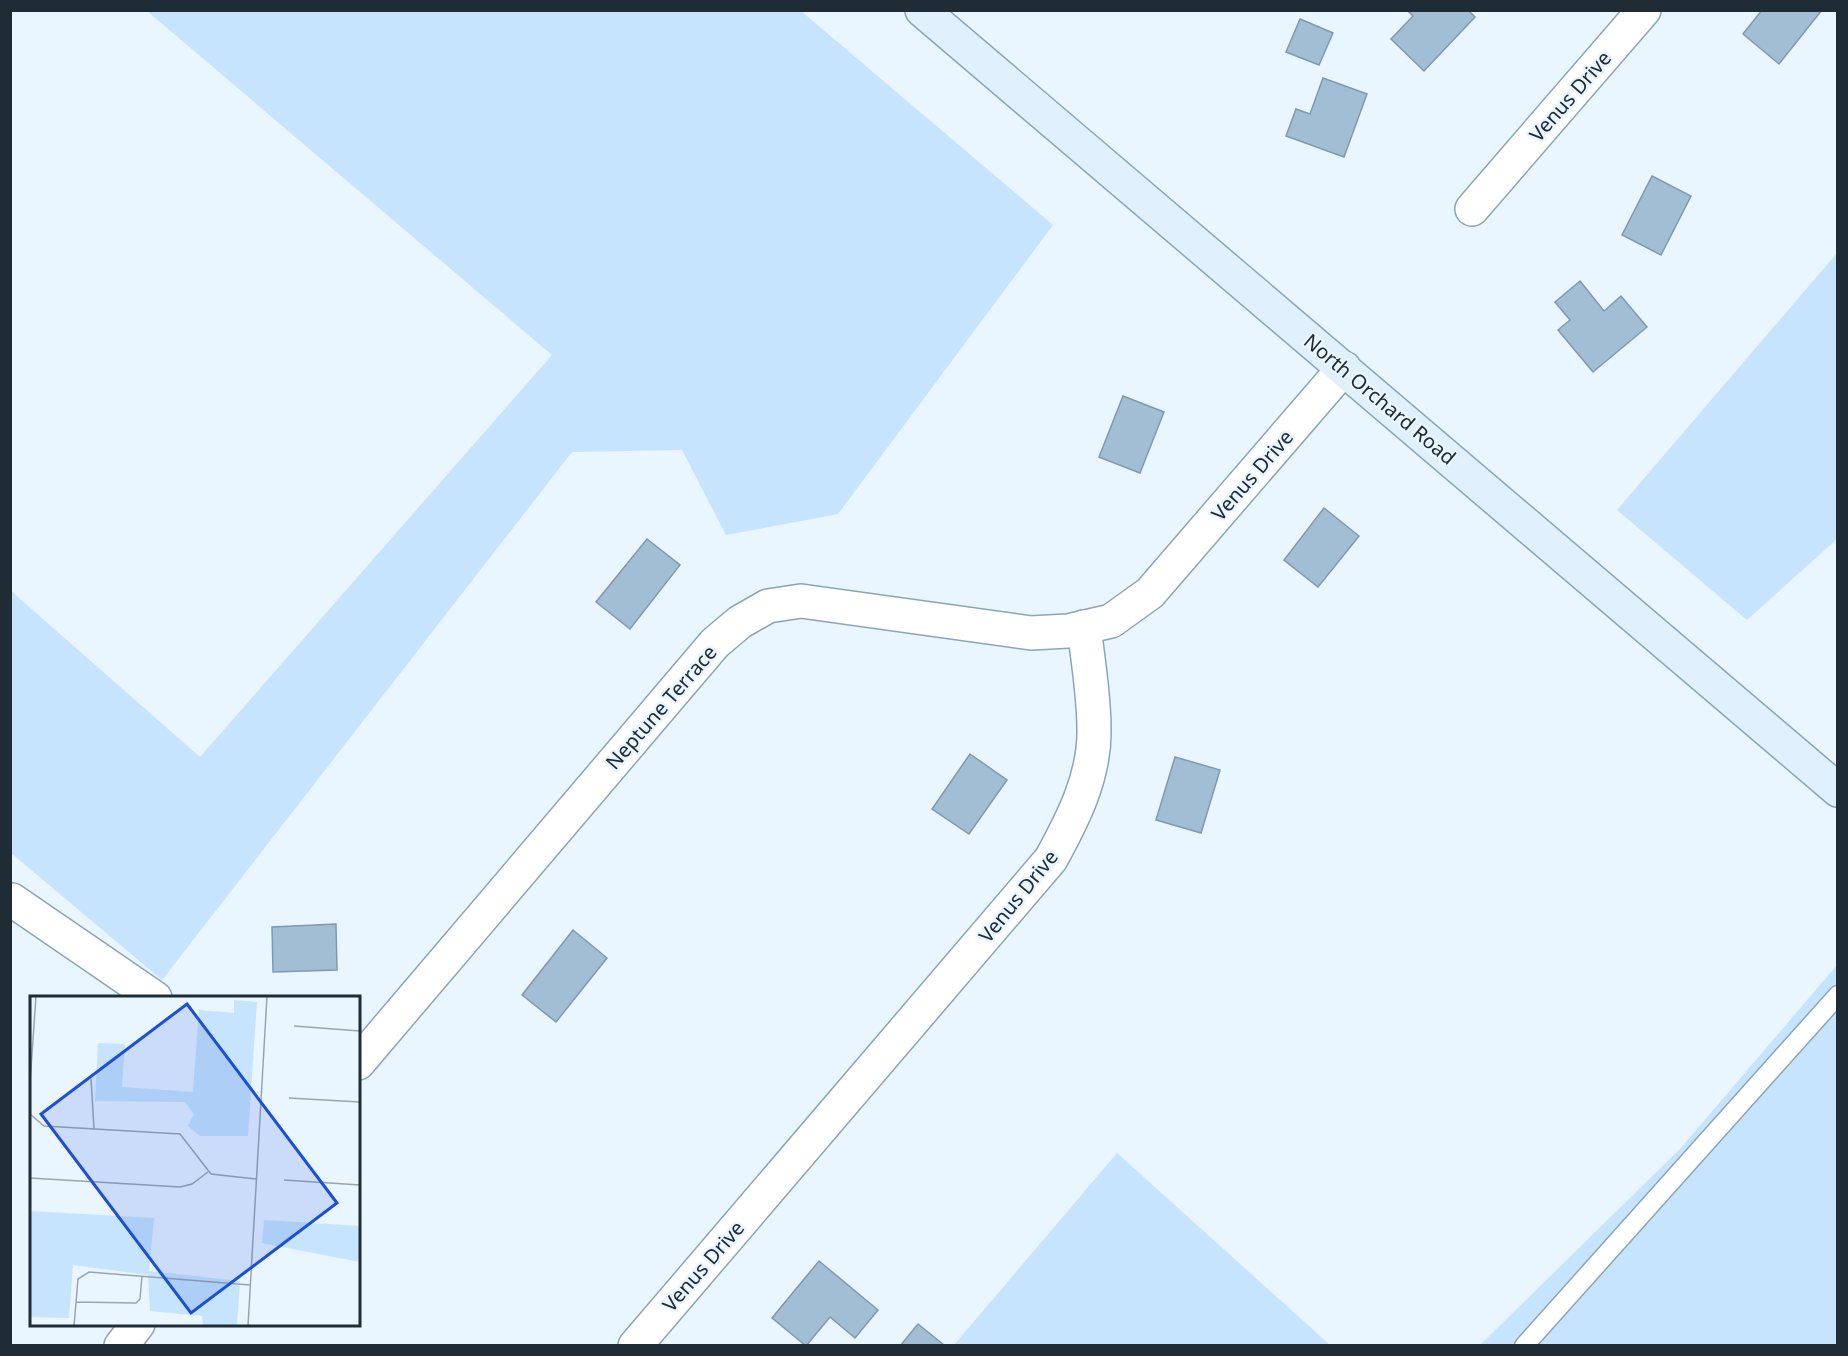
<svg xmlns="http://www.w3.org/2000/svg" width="1848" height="1356" font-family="'Noto Sans',sans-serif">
  <rect width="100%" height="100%" fill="#e9f5ff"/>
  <g fill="#c6e4fd">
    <polygon points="147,11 801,11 1053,225 838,514 726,535 682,450 572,452 162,980 11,853 11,591 200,757 552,355"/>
    <polygon points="1837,253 1837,539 1747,620 1617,510"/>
    <polygon points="1837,965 1837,1345 1479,1346 1680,1149"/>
    <polygon points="1117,1153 1330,1345 954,1345"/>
  </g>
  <g fill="#a1bed5" stroke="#7f9ab0" stroke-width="1.5">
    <polygon points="1407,10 1468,10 1475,17 1424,71 1391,39 1413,16"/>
    <polygon points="1762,10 1822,10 1779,64 1743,34"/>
    <polygon points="1300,19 1333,33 1319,65 1286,52"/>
    <polygon points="1323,78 1367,94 1344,157 1286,136 1296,109 1310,114"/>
    <polygon points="1652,176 1691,196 1661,255 1622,235"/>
    <polygon points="1580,281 1604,311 1621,296 1647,327 1593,372 1558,330 1570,320 1555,302"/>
    <polygon points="1123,396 1164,412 1140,473 1099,457"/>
    <polygon points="1324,508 1359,536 1318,587 1284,560"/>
    <polygon points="647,539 680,565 630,629 596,602"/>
    <polygon points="970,754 1007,780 969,834 932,809"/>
    <polygon points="1175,757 1220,770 1201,833 1156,820"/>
    <polygon points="336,924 337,970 273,972 272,927"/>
    <polygon points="573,930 607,958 556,1022 522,995"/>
    <polygon points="819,1261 878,1310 855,1338 830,1317 806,1346 772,1318"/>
    <polygon points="918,1324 944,1345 944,1346 900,1346"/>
  </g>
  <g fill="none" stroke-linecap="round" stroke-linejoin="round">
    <defs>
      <polyline id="lane" points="1524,1346 1838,995"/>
      <g id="street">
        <polyline points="1472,209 1644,10"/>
        <polyline points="12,900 155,998"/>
        <polyline points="358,1063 715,643 740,622 768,606 801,601 1031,633 1068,631 1111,621 1150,593 1344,368"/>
        <polyline points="121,1346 138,1324"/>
        <path d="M635 1346 1051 859C1073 819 1095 776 1094 729 1094 695 1088 661 1084 627"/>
      </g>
      <polyline id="secondary" points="922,10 1838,790"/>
    </defs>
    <use href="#lane" stroke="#89a5bb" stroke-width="21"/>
    <use href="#street" stroke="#89a5bb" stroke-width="36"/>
    <use href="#secondary" stroke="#89a5bb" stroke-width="36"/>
    <use href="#lane" stroke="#fff" stroke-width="18"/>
    <use href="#street" stroke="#fff" stroke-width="33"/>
    <use href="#secondary" stroke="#e0f0fc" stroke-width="33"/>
  </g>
  <g text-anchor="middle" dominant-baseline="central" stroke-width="5" stroke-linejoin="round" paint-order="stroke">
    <g font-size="20" fill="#202c35" stroke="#e9f5ff">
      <text transform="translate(1570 96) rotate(-49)">Venus Drive</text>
      <text transform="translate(1380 399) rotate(40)">North Orchard Road</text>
      <text transform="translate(1252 475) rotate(-49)">Venus Drive</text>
      <text transform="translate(661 707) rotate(-49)">Neptune Terrace</text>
      <text transform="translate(1018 896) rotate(-51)">Venus Drive</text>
      <text transform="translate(703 1266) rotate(-49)">Venus Drive</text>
    </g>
  </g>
  <g transform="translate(30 996)">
    <rect width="330" height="330" fill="#e9f5ff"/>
    <path d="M204 4 227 6 218 140H170L158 130 164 118 155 106 65 105 68 47 95 48 92 91 163 96 169 14 204 17ZM0 215 124 222 119 275 210 285 207 330H173L172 320 120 315 118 279 43 269 39 322 0 321ZM234 224 330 230V266L232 247Z" fill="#c6e4fd"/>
    <path fill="none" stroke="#99a5ae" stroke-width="1.5" d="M264 30 330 35M61 83 64 133M0 87 6 0M259 102 330 106M0 118 14 130 150 138 181 178 227 183M0 182 150 191 162 188 178 176M254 184 330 189M46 306 106 307 110 303 112 280M44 330 48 283 59 276 220 289M218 330 237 0M259 330H296"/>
    <path fill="#1d4ed8" fill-opacity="0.15" stroke="#1d4ed8" stroke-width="3" d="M157 8 307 207 161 317 11 118Z"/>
    <rect width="330" height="330" fill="none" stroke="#202c35" stroke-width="3"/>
  </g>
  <rect width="1848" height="1356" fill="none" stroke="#202c35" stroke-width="24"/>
</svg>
